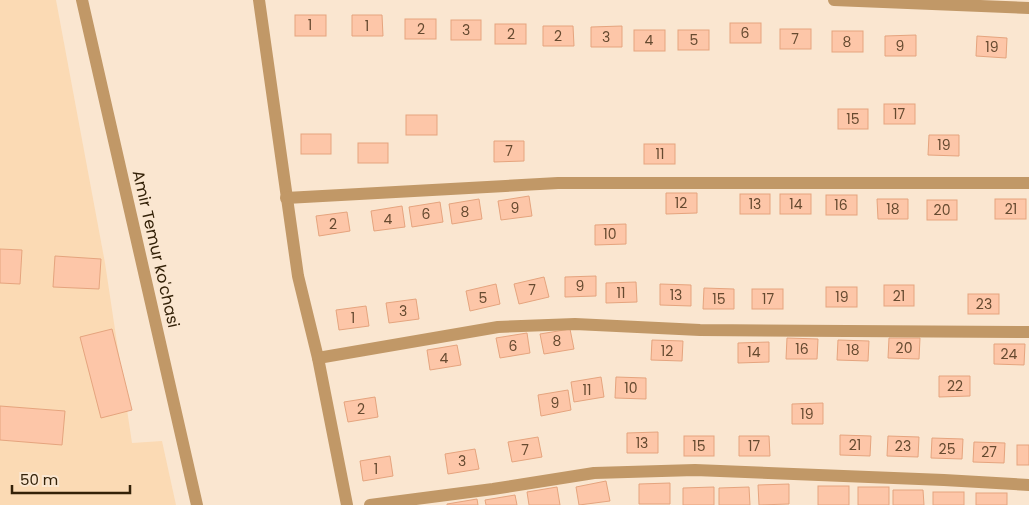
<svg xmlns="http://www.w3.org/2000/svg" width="1029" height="505" font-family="Poppins,sans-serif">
  <rect width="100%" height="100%" fill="#fae6d0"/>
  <polygon fill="#fbdab4" points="0,0 56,0 105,263 132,443 162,441 176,505 0,505"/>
  <g fill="#fdc6a8" stroke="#e5a47e">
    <rect x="295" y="15" width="31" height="21"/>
    <polygon points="352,15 382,15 383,36 352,36"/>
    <rect x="405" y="19" width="31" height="20"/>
    <rect x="451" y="20" width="30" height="20"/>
    <rect x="730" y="23" width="31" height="20"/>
    <rect x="495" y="24" width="31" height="20"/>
    <polygon points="543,26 573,26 574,46 543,46"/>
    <polygon points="622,26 622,47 591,47 591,27"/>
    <rect x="780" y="29" width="31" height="20"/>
    <rect x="634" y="30" width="31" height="21"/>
    <rect x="678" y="30" width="31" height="20"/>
    <rect x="832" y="31" width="31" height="21"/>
    <polygon points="916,35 916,56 885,56 885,36"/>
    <polygon points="977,36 1007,38 1006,58 976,56"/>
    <rect x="884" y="104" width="31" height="20"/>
    <rect x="838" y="109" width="30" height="20"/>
    <rect x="406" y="115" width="31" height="20"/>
    <rect x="301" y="134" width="30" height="20"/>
    <polygon points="929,135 959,135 959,156 928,155"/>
    <polygon points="494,141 524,141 524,161 494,162"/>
    <rect x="358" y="143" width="30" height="20"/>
    <rect x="644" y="144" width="31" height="20"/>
    <polygon points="666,193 697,193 697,213 666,214"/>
    <rect x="740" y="194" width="30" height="20"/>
    <rect x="780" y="194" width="31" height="20"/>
    <rect x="826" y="195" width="31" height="20"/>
    <polygon points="529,196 532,216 501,220 498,201"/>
    <polygon points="479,199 482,219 452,224 449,204"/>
    <polygon points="877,199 908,199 908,219 878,219"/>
    <rect x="995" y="199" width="31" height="20"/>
    <rect x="927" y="200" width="30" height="20"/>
    <polygon points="440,202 443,222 412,227 409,207"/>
    <polygon points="402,206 405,227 374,231 371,211"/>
    <polygon points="347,212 350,231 319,236 316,216"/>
    <polygon points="626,224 626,244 595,245 595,225"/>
    <polygon points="0,249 22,250 20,284 0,283"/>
    <polygon points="55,256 101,259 99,289 53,287"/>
    <polygon points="596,276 596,296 565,297 565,277"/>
    <polygon points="544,277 549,297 519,304 514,284"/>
    <polygon points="636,282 637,302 606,303 606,283"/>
    <polygon points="496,284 500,304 470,311 466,291"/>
    <polygon points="660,284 691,285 691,306 660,305"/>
    <rect x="884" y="285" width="30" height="21"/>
    <rect x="826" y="287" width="31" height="20"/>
    <polygon points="704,288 734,289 734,309 703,309"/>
    <rect x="752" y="289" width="31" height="20"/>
    <rect x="968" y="294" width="31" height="20"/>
    <polygon points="416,299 419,319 389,323 386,303"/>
    <polygon points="366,306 369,326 339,330 336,310"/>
    <polygon points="112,329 132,410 101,418 80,337"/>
    <polygon points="570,329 574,349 544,354 540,334"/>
    <polygon points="527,333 530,353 500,358 496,338"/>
    <polygon points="787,338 818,339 817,359 786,359"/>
    <polygon points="889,338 920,338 919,359 888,358"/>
    <polygon points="652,340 683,341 682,361 651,360"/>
    <polygon points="838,340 869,341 868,361 837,360"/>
    <polygon points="769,342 769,362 738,363 738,343"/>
    <polygon points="994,344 1025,344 1024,365 994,364"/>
    <polygon points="457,345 461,365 430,370 427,350"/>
    <polygon points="939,376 970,376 970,396 939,397"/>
    <polygon points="601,377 604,397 574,402 571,382"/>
    <polygon points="616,377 646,378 646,399 615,398"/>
    <polygon points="568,390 571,410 541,416 538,395"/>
    <polygon points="375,397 378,417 348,422 344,402"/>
    <polygon points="823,403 823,424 792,424 792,404"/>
    <polygon points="0,406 65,411 62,445 0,440"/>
    <polygon points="658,432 658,453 627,453 627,433"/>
    <polygon points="840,435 871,436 870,456 840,455"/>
    <rect x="684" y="436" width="30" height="20"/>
    <polygon points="739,436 769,436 770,456 739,456"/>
    <polygon points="888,436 919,437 918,457 887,456"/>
    <polygon points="538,437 542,457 512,462 508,442"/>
    <polygon points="932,438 963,439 962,459 931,458"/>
    <polygon points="974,442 1005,443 1004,463 973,462"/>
    <rect x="1017" y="445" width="12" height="20"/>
    <polygon points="475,449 479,469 448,474 445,454"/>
    <polygon points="390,456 393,476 363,481 360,461"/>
    <polygon points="606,481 610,501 579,505 576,487"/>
    <polygon points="670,483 670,504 639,504 639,484"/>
    <polygon points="789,484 789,504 759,505 758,485"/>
    <rect x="818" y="486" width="31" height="19"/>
    <polygon points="557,487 560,505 529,505 527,492"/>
    <polygon points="714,487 714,505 683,505 683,488"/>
    <polygon points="749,487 750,505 719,505 719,488"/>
    <rect x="858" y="487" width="31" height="18"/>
    <polygon points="893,490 923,490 924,505 893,505"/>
    <rect x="933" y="492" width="31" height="13"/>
    <rect x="976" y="493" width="31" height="12"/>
    <polygon points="515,495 517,505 486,505 485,500"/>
    <polygon points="477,499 478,505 447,505 447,504"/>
  </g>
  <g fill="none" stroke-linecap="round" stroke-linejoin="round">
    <g stroke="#c19867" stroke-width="12">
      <polyline points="82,0 197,505"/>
      <polyline points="259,0 298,276 318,358 347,505"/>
      <polyline points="834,0 1029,8"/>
      <polyline points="286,198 558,183 1029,183"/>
      <polyline points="318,358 498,327 575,324 700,330 1029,332"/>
      <polyline points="370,505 493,489 594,473 695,470 944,480 1029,485"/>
    </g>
  </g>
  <g text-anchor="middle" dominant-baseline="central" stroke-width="4" stroke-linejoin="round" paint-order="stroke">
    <g font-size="14" fill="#664a30">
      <text x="310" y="25">1</text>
      <text x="367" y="26">1</text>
      <text x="421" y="29">2</text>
      <text x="466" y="30">3</text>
      <text x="745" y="33">6</text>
      <text x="511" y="34">2</text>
      <text x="558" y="36">2</text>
      <text x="606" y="37">3</text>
      <text x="795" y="39">7</text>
      <text x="649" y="40">4</text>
      <text x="694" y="40">5</text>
      <text x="847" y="42">8</text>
      <text x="900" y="46">9</text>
      <text x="992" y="47">19</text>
      <text x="899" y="114">17</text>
      <text x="853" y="119">15</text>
      <text x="944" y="145">19</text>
      <text x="509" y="151">7</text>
      <text x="660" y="154">11</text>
      <text x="681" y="203">12</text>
      <text x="755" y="204">13</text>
      <text x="796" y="204">14</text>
      <text x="841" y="205">16</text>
      <text x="515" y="208">9</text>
      <text x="893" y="209">18</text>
      <text x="1011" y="209">21</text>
      <text x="942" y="210">20</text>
      <text x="465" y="212">8</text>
      <text x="426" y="214">6</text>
      <text x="388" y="219">4</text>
      <text x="333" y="224">2</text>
      <text x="610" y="234">10</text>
      <text x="580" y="286">9</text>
      <text x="532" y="290">7</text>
      <text x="621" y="293">11</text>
      <text x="676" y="295">13</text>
      <text x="899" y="296">21</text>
      <text x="842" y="297">19</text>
      <text x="483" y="298">5</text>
      <text x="719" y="299">15</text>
      <text x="768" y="299">17</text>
      <text x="984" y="304">23</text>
      <text x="403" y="311">3</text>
      <text x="353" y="318">1</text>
      <text x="557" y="341">8</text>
      <text x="513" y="346">6</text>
      <text x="904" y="348">20</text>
      <text x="802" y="349">16</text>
      <text x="853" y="350">18</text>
      <text x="667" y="351">12</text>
      <text x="754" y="352">14</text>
      <text x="1009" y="354">24</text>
      <text x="444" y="358">4</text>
      <text x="955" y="386">22</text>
      <text x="631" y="388">10</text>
      <text x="587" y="390">11</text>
      <text x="555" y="403">9</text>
      <text x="361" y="409">2</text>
      <text x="807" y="414">19</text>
      <text x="642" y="443">13</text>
      <text x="855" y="445">21</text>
      <text x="699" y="446">15</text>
      <text x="754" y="446">17</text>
      <text x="903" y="446">23</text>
      <text x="947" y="449">25</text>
      <text x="525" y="450">7</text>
      <text x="989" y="452">27</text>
      <text x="462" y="461">3</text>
      <text x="376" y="469">1</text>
    </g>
    <g font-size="16" fill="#332108" stroke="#fae6d0">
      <text transform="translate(156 249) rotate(77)">Amir Temur ko'chasi</text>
    </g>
  </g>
  <path d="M12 485v8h118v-8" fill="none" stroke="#332108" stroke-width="2.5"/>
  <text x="20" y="485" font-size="15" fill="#332108" stroke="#fae6d0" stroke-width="4" paint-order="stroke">50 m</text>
</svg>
